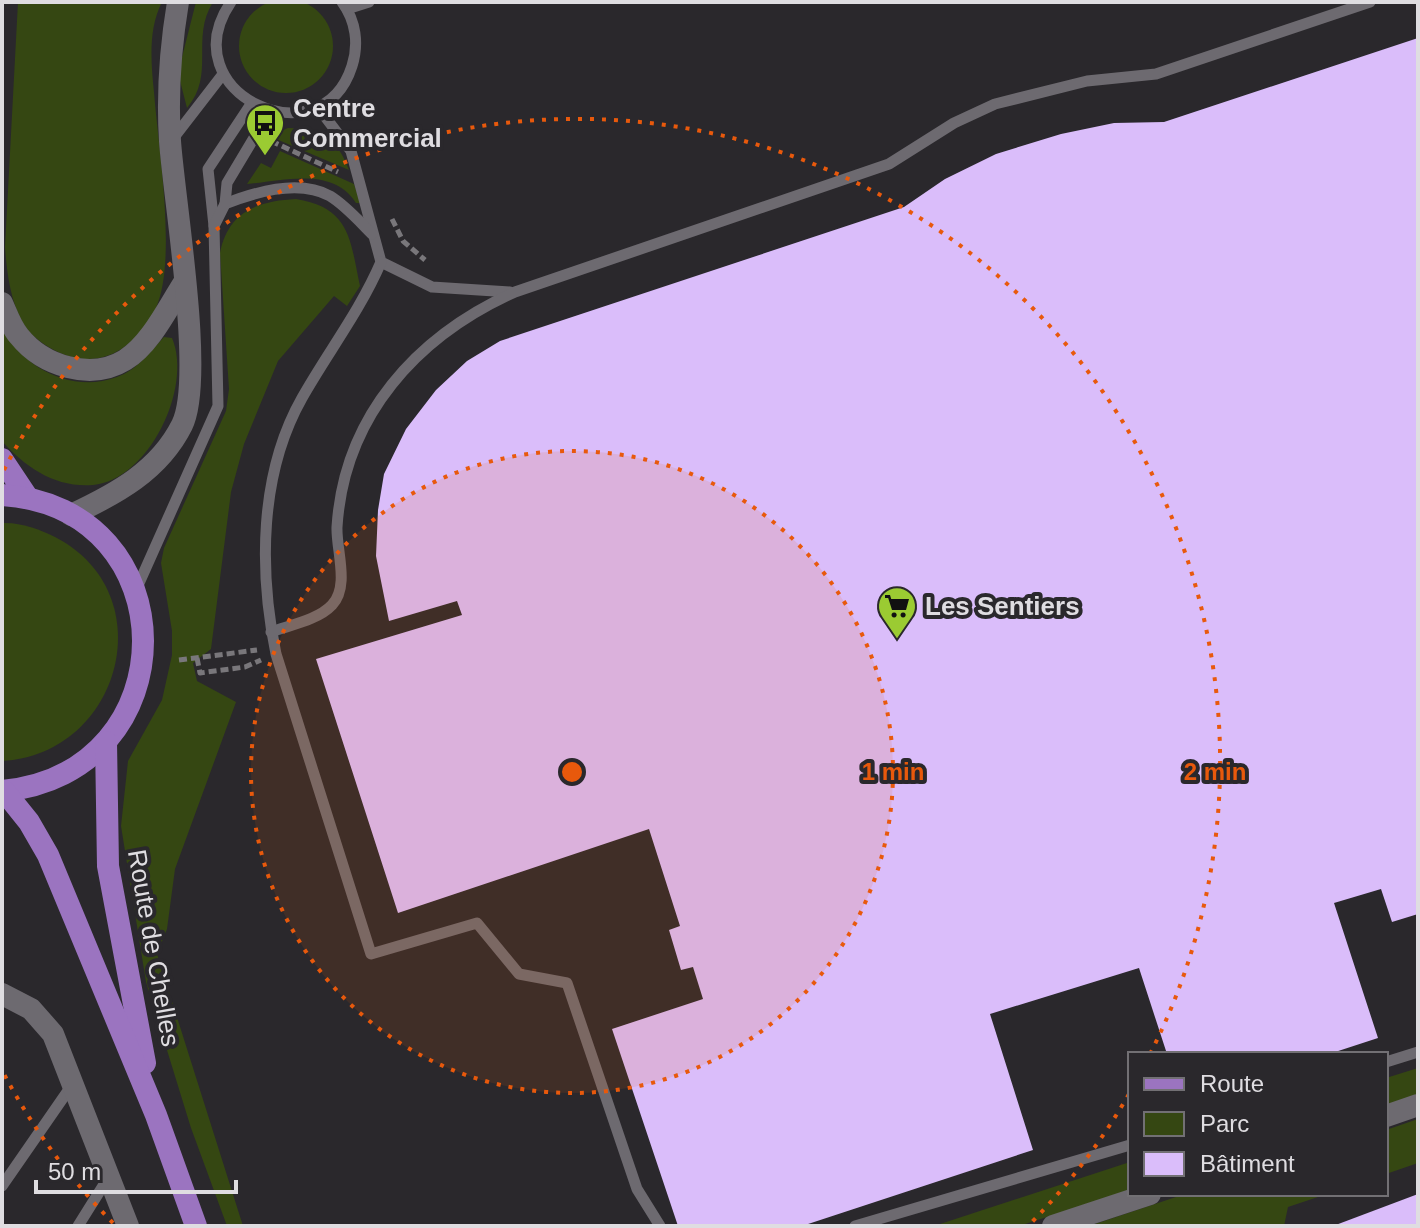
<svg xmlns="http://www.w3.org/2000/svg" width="1420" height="1228" font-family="Helvetica,sans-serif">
  <rect width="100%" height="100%" fill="#2a282c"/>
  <g fill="#354712">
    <circle cx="286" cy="46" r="47"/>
    <path d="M18 2H162C148 29 151 63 154 92 158 146 178 263 155 310 134 350 98 372 56 351 46 346 34 338 27 329 11 306 7 275 5 247Z"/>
    <path d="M196 2H213C190 39 216 74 187 108L178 73Z"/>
    <path d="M288 128C322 128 337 139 349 170L269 136Z"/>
    <path d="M280 151 354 184 360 203H356C333 166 283 181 247 184L261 163 271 168Z"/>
    <path d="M296 199C351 208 350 240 360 286L347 306 334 296 278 361 244 444 231 492 211 649 193 663 197 681 236 702 175 869 167 929 157 954 243 1226H227L191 1128 146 982 121 826 128 761 162 700 172 655V631L161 563 164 548 226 411 229 389 220 253C228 212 257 201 296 199Z"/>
    <path d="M2 329C24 368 72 394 117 377 137 370 150 352 164 337L172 338C193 387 149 480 93 485 56 488 26 468 2 441Z"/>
    <path d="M2 523C20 522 39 529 55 537 164 593 122 754 2 761Z"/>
    <polygon points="1418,1068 1418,1096 1386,1107 1386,1078"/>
    <polygon points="1418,1119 1418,1163 1386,1174 1386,1130"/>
    <polygon points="1130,1162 1130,1190 1019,1226 934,1226"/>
    <polygon points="1185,1194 1327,1194 1288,1207 1284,1226 1089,1226"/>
  </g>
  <g fill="#dabdfa">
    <polygon points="1418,38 1418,914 1392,922 1381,889 1334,903 1378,1038 1329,1054 1167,1054 1139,968 990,1014 1033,1150 802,1226 678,1226 612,1029 703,999 693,967 681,970 669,930 680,926 649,829 398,913 316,659 462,615 457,601 389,621 376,556 378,510 384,474 406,429 436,390 467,361 500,341 904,207 945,179 996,154 1061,134 1114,123 1164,122"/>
    <polygon points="1418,1194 1418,1226 1333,1226"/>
  </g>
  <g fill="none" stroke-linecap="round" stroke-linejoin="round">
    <g stroke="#79777b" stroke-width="5" stroke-dasharray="8 4" stroke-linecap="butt">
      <polyline points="271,141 338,172"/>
      <polyline points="392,219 403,241 425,260"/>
      <polyline points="197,658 200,673 245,667 261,660"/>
      <polyline points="179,660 257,650"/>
    </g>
    <g stroke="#6d6a70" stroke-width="11">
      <path d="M231 2C169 93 321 163 352 66 359 44 356 21 342 2"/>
      <polyline points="347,9 369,2"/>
      <polyline points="317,106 351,151 381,262 432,287 510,292"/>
      <polyline points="172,140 223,74"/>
      <path d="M225 204C255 192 299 179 330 196 345 205 359 221 372 234"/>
      <polyline points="214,226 208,169 251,104"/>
      <path d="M381 262C360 311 328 352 302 398 259 474 259 571 276 654L371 954 477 923 519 974 567 983 637 1189 660 1226"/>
      <polyline points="136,590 218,406 214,226 225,204 227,183 270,111"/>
      <path d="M271 632C290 625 318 620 332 605 350 586 336 550 337 527 344 416 417 336 515 292L889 164 954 123 995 104 1087 81 1156 74 1370 2"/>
      <polyline points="1386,1062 1418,1052"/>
      <polyline points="2,1186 72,1085"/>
      <polyline points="78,1226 108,1178"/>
      <polyline points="855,1226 1130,1145"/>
    </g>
    <g stroke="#6d6a70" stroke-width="22">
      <path d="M2 303C7 314 11 327 19 336 43 366 91 381 125 360 151 344 168 307 185 281"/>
      <path d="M71 515C116 494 159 471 182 425 205 379 174 200 170 141 167 93 170 50 178 2"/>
      <polyline points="2,994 31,1009 53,1034 128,1226"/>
      <polyline points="1386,1116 1418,1105"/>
      <polyline points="1053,1226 1150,1194"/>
    </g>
    <g stroke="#9b74c0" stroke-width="22">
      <polyline points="2,459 28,498"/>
      <path d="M2 495C189 507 191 773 2 791"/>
      <polyline points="106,742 108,866 145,1063"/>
      <polyline points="4,791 29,822 48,855 156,1115 196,1226"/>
    </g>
  </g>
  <circle cx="572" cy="772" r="321" fill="#e8590c" fill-opacity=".12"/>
  <g fill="none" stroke="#e8590c" stroke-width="4" stroke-dasharray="4 8">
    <circle cx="572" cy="772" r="321"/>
    <path d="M1129 1094A643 643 0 0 1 1031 1223M113 1223A643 643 0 0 1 4 1074M4 470A643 643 0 0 1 1150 1054"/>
  </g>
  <defs>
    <symbol id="bus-pin" viewBox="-11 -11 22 30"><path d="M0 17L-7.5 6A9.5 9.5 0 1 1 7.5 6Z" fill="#9bcb32" stroke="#2a282c"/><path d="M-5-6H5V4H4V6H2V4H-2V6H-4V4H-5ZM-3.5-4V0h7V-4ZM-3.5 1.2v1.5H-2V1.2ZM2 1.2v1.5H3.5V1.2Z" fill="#111"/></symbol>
    <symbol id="supermarket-pin" viewBox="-11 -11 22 30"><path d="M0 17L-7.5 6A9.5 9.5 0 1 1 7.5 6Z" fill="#9bcb32" stroke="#2a282c"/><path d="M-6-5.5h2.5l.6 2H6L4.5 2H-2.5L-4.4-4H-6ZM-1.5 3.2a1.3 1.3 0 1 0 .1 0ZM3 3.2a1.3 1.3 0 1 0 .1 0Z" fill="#111"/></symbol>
  </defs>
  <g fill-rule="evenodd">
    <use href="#bus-pin" x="243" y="101" width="44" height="60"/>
    <use href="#supermarket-pin" x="875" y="584" width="44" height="60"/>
  </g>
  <g text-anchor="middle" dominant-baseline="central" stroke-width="8" stroke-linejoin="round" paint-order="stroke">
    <g font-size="26" font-weight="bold" fill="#dfdde1" stroke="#2a282c" text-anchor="start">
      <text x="293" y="108">Centre<tspan x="293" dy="30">Commercial</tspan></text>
      <text x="925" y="606">Les Sentiers</text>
    </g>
    <g font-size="26" fill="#dfdde1" stroke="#2a282c">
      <text transform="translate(154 948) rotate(80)">Route de Chelles</text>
    </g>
  </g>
  <circle cx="572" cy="772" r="12" fill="#e8590c" stroke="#2a282c" stroke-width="4"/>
  <g font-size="24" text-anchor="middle" font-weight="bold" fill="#e8590c" stroke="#2a282c" stroke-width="8" stroke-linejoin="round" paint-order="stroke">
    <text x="893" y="780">1 min</text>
    <text x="1215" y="780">2 min</text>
  </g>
  <rect width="1420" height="1228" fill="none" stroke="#dfdde1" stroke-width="8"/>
  <rect x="1128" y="1052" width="260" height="144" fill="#2a282c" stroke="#727074" stroke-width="2"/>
  <rect x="1144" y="1078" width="40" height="12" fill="#9b74c0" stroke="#727074" stroke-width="2"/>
  <text x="1200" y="1092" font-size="24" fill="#dfdde1">Route</text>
  <rect x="1144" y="1112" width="40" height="24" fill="#354712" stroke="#727074" stroke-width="2"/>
  <text x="1200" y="1132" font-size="24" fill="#dfdde1">Parc</text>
  <rect x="1144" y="1152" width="40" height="24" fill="#dabdfa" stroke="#727074" stroke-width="2"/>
  <text x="1200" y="1172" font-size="24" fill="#dfdde1">Bâtiment</text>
  <path d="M36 1180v12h200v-12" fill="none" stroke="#dfdde1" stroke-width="4"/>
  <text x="48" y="1180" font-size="24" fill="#dfdde1" stroke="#2a282c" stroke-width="6" paint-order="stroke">50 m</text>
</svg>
